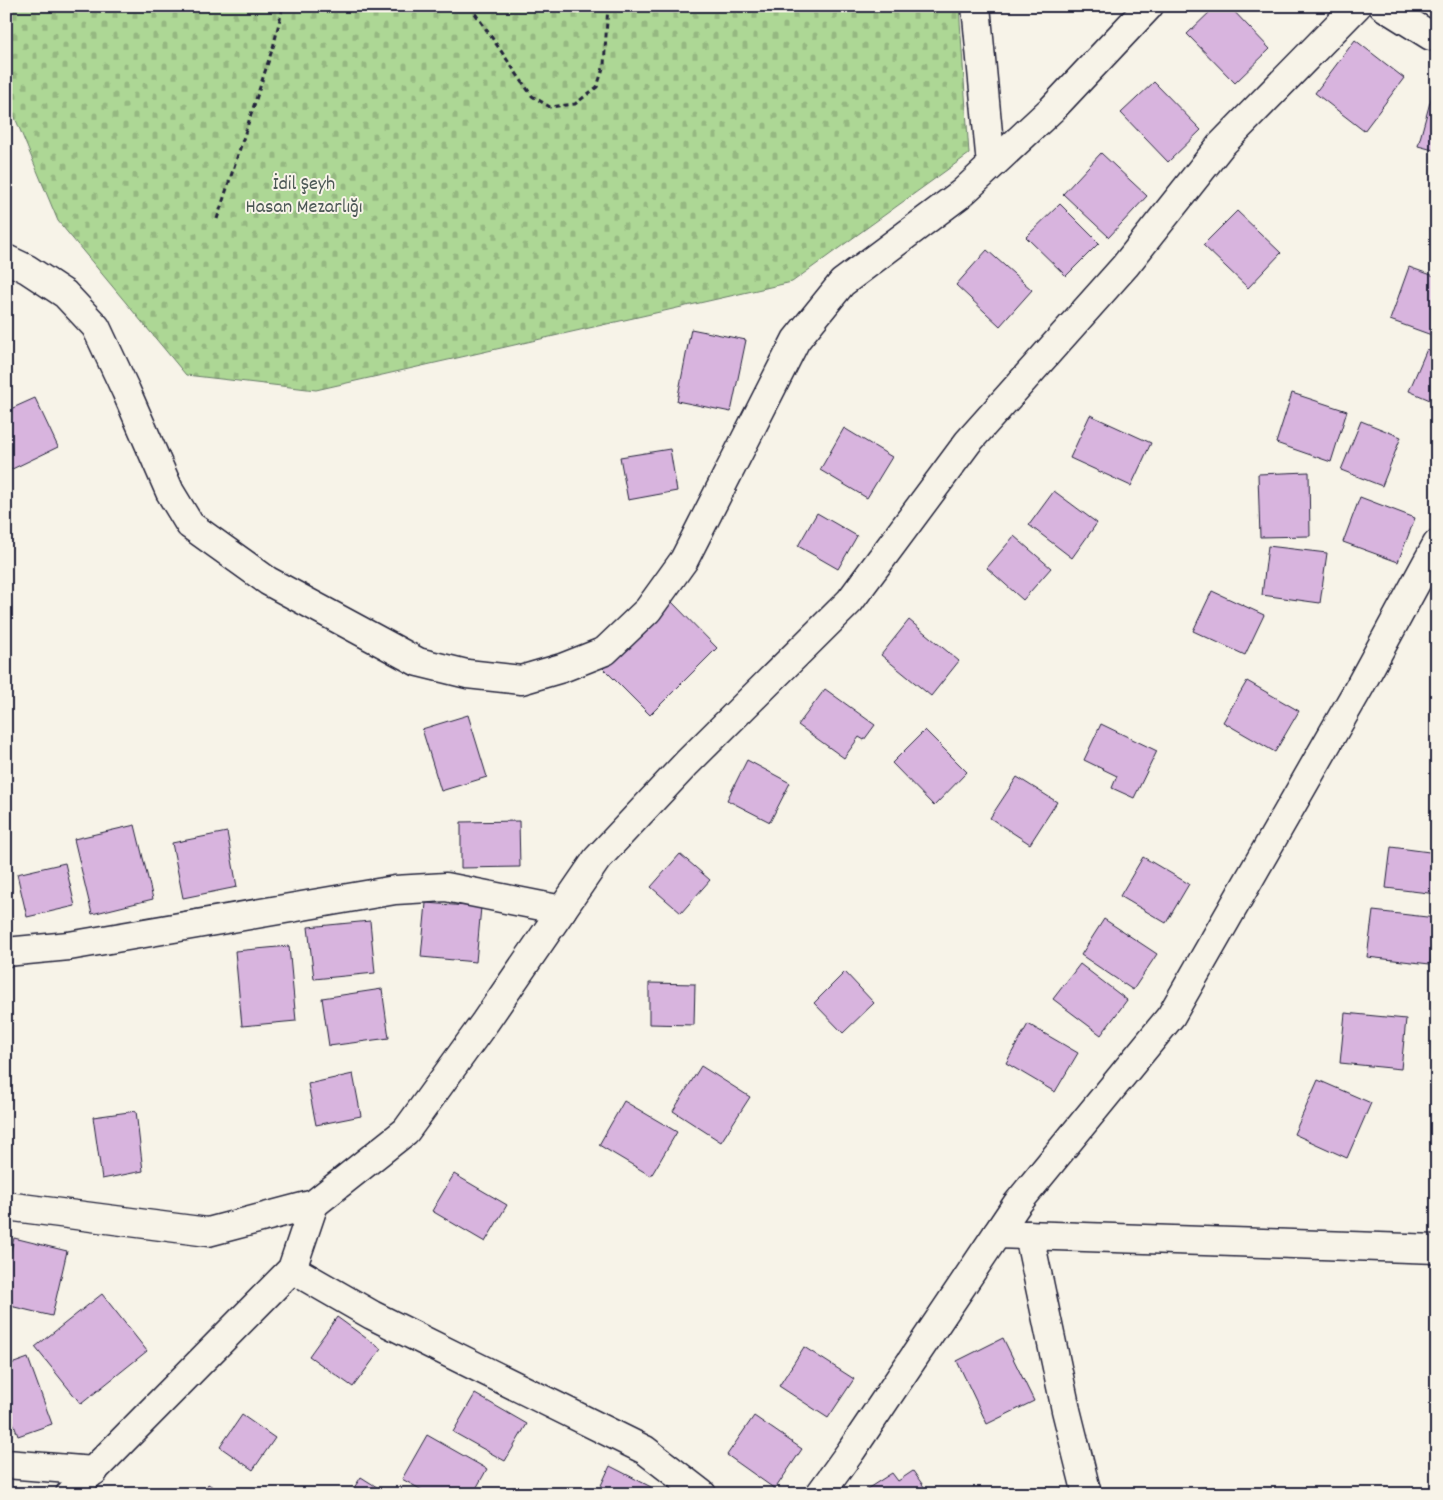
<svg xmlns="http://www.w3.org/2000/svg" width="1443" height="1500" font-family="Dekko,sans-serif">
  <defs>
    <pattern id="cemetery-stones" width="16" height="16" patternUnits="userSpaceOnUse" patternTransform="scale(1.25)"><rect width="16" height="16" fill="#add795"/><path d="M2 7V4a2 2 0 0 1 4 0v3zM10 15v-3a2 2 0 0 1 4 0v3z" fill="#95b881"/></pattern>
  </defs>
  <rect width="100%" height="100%" fill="#f7f3e8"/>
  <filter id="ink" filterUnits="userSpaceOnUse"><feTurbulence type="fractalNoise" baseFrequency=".02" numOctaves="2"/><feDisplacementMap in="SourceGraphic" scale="10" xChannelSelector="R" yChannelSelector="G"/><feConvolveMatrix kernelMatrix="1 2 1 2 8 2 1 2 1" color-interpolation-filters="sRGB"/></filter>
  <g filter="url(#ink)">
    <polygon fill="url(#cemetery-stones)" stroke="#687c68" points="6,6 959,6 969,154 792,282 316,390 186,375 58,221 6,96"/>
    <g fill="#d8b4de" stroke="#22223b">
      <polygon points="1216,6 1229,6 1270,49 1235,83 1187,34"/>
      <polygon points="1355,40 1404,78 1364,131 1315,93"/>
      <polygon points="1154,82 1201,130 1168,162 1121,113"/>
      <polygon points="1432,95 1437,97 1437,151 1418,146"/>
      <polygon points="1101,153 1147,196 1109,237 1063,194"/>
      <polygon points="1060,204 1099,243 1066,276 1026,237"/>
      <polygon points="1237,211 1281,253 1248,288 1203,245"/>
      <polygon points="987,250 1032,290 1000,326 956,285"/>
      <polygon points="1409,267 1437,277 1437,337 1390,320"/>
      <polygon points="691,329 746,340 731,412 677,401"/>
      <polygon points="1427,349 1437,353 1437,403 1409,391"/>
      <polygon points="1292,393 1347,411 1331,462 1276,443"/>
      <polygon points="35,398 58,447 6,472 6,411"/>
      <polygon points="1090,415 1151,443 1131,486 1070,458"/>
      <polygon points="1361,421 1401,437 1382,486 1341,470"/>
      <polygon points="844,428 892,457 867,498 820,470"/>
      <polygon points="670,449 677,491 628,500 620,457"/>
      <polygon points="1309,472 1310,536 1260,537 1258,474"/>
      <polygon points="1054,491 1097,523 1072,558 1029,525"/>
      <polygon points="1360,497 1415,518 1398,562 1343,542"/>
      <polygon points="817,513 857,536 838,569 798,546"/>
      <polygon points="1014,536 1051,568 1023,600 987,568"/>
      <polygon points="1268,546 1327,553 1320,603 1262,595"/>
      <polygon points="1212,591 1264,615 1245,655 1193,631"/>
      <polygon points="671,601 717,648 650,715 603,668"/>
      <polygon points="909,620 959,661 931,696 881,655"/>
      <polygon points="1247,681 1299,711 1275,752 1223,722"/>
      <polygon points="825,689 875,725 864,740 859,737 844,758 798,725"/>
      <polygon points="468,715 487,777 441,791 422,729"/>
      <polygon points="1101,724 1157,751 1134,798 1112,788 1117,776 1084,760"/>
      <polygon points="925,730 967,772 934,806 892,763"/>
      <polygon points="747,760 790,783 770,822 727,800"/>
      <polygon points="1017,777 1057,802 1030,844 990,818"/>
      <polygon points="519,821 520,867 461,868 461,822"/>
      <polygon points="135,825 153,899 92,914 74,839"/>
      <polygon points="227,832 237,887 183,898 172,843"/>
      <polygon points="1391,847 1437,853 1437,894 1386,888"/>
      <polygon points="680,854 710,880 681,913 651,887"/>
      <polygon points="1143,857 1189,884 1166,923 1120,896"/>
      <polygon points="65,863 75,906 27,917 17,874"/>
      <polygon points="426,903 481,907 476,962 421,957"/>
      <polygon points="1373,911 1436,918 1430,964 1367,957"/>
      <polygon points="1104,919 1157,954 1133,990 1081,955"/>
      <polygon points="370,921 375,973 314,979 308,927"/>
      <polygon points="289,946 296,1021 242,1026 235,951"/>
      <polygon points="1080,964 1127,1000 1101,1035 1053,999"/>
      <polygon points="845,972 874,1003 843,1033 814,1003"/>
      <polygon points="649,983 695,984 694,1025 649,1024"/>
      <polygon points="382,989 389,1038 329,1046 322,998"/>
      <polygon points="1345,1013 1406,1019 1401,1069 1340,1063"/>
      <polygon points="1028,1024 1078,1053 1055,1092 1006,1063"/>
      <polygon points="701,1066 750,1097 721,1142 673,1111"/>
      <polygon points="353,1074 361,1116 316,1125 308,1084"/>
      <polygon points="1318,1080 1371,1103 1347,1158 1294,1134"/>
      <polygon points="624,1101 677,1132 651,1176 599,1145"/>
      <polygon points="136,1111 143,1171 102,1179 93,1117"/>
      <polygon points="454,1174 507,1205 485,1242 432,1211"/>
      <polygon points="14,1238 67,1251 52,1316 6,1305 6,1270"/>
      <polygon points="102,1294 147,1351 81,1404 35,1347"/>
      <polygon points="337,1317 381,1349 353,1387 309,1356"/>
      <polygon points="1003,1338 1034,1401 987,1424 957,1361"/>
      <polygon points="804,1347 854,1379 828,1418 779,1386"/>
      <polygon points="28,1358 52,1424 18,1436 6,1403 6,1366"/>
      <polygon points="475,1394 527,1424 505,1461 453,1432"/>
      <polygon points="242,1415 275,1438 253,1470 220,1447"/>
      <polygon points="754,1416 802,1449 775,1489 727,1455"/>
      <polygon points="427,1435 487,1469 473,1494 429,1494 402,1479"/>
      <polygon points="610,1466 651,1487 648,1494 597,1494"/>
      <polygon points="913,1471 929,1494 870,1494 867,1489 892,1473 898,1481"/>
      <polygon points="361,1477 388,1494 350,1494"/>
      <polygon points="208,1484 225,1494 203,1494"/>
    </g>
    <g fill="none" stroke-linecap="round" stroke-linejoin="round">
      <defs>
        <g id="minor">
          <polyline points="976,6 991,165"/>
          <polyline points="1383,6 1431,36 1437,37"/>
          <polyline points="6,259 27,269 65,294 96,327 126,391 170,492 190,525 268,581 418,662 467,674 521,680 562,668 605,651 648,610 684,560 796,340 842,283 962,193 1052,109 1149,6"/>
          <polyline points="6,952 69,946 395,890 446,887 562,910"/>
          <polyline points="6,1206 208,1232 314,1204 406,1131 485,1022 597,859 687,763 850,601 968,442 1125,266 1221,145 1357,6"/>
          <polyline points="997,1234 1437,1249"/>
          <polyline points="1029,1235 1066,1410 1087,1494"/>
          <polyline points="292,1269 372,1315 645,1450 702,1494"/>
          <polyline points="6,1464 94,1471"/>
          <polyline points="70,1494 292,1269 314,1204"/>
          <polyline points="820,1494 851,1451 1017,1204 1171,1016 1360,686 1437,544"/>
        </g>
      </defs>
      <use href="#minor" stroke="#22223b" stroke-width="31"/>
      <g stroke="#22223b" stroke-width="3" stroke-dasharray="5 4" stroke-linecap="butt">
        <polyline points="470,6 532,96 550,107 575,104 597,87 604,65 608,6"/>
        <polyline points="217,219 274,44 283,6"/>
      </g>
      <use href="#minor" stroke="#f7f3e8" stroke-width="28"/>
    </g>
  </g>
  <g text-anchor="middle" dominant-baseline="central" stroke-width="4" stroke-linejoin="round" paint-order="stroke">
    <g font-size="20" fill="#4c5856" stroke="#f7f3e8">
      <text x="304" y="185">İdil Şeyh<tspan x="304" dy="23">Hasan Mezarlığı</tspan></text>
    </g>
  </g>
  <rect width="1443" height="1500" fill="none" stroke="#f7f3e8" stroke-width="25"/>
  <rect x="12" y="12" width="1418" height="1475" fill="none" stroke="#22223b" stroke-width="2" filter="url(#ink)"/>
</svg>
